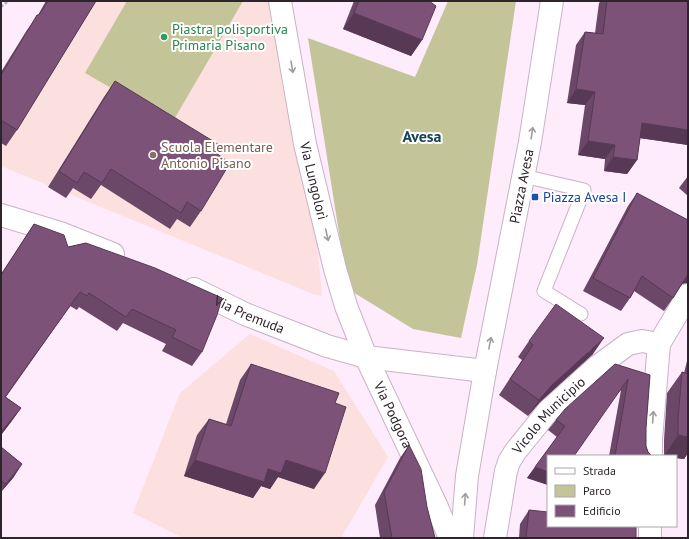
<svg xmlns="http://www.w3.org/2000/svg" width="689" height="539" font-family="'PT Sans',sans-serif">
  <rect width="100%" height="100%" fill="#feebfc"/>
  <g fill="#fbe0df">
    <polygon points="84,1 280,1 315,223 322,296 313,294 1,166 1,144"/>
    <polygon points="250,334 334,371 388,457 341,538 183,538 133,513 180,393"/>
  </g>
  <g fill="#c3c599">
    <polygon points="127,1 243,1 172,123 85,73"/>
    <polygon points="448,1 516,1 477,265 461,338 413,329 348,289 308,38 415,77"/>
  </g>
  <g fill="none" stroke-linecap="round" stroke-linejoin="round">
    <defs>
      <polyline id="service" points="523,176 584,190 544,291 581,314"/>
      <g id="minor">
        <polyline points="1,215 60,233 113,254"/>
        <path id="s1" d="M194 289 245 314 327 346 366 357"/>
        <polyline points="651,456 651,439 659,344 688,295"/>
        <path id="s2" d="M495 538 506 471 509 462 515 452 548 411 598 366 628 344 642 341 659 344"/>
        <polyline points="650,538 650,526"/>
      </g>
      <g id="tertiary">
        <path id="s3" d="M280 1 305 144 335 269 346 306 366 357 436 505 450 538"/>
        <polyline points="366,357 485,371"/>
        <path id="s4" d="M462 538 467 476 485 371 530 142 552 1"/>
      </g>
    </defs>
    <use href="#service" stroke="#c9b2c6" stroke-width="15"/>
    <use href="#minor" stroke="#c9b2c6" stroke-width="24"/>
    <use href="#tertiary" stroke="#c9b2c6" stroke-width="24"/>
    <polyline stroke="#bcacba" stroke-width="2.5" stroke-dasharray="3 2" stroke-linecap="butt" points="1,7 8,1"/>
    <use href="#service" stroke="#fff" stroke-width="13"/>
    <use href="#minor" stroke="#fff" stroke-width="22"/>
    <use href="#tertiary" stroke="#fff" stroke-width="22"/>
  </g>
  <g fill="#6b4768">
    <polygon points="46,1 96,1 17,130 6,146 1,143 1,72 27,30 38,15"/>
    <polygon points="354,1 429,1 422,40 411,56 343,29"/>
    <polygon points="601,1 688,1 688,145 640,138 637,160 627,174 604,171 605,159 578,155 585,105 567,103 576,45 585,32 595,33 599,3"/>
    <polygon points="115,81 216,153 201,211 190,227 177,219 170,229 101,185 91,199 73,188 66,198 48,187 104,97"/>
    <polygon points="688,176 688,196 679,188"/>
    <polygon points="637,193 682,284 681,285 673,298 664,311 634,291 630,298 621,311 583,291 628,206"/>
    <polygon points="34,224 68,247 86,243 202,352 192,366 162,351 166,344 123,323 117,331 79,307 77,310 70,306 6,397 21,408 11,422 1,435 1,274"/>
    <polygon points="529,341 593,354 540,402 528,416 499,395 522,360 518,357"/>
    <polygon points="688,357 688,453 684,459 676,458 676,456 664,456 664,440 667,393 682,372 684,373"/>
    <polygon points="251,364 335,403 314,489 278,477 270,489 261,486 253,498 184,476 197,435 209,419 226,424 240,380"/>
    <polygon points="615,364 650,375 646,428 646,446 648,452 652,456 609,456 621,390 548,456 548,485 527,478 557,437 548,430 556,420"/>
    <polygon points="409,445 427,507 435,538 380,538 375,505 400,458"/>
    <polygon points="1,447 22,464 13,478 1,492"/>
    <polygon points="529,510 636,538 519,538 520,524"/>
  </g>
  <g fill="#573955">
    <polygon points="354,13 422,40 411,56 343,29"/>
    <polygon points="576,89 595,92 585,105 567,103"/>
    <polygon points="642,123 688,130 688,145 632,137"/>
    <polygon points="588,141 615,145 605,159 578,155"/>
    <polygon points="613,157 637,160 627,174 604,171"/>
    <polygon points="688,274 688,283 682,284 677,288"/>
    <polygon points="604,338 593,354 540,402 528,416 539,400 551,386"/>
    <polygon points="21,408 11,422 1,435 1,432"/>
    <polygon points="678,435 688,437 688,453 684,459 676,458 676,456 664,456"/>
    <polygon points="195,460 268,469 286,460 325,473 314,489 278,477 270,489 261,486 253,498 184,476"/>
    <polygon points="22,464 13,478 1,492 6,484"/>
    <polygon points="535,467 548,472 548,485 527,478"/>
  </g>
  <g fill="#7c5279" stroke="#573955">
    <polygon points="48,1 96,1 17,130 1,120 1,75 37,15 39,15"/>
    <polygon points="359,1 429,1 436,6 422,40 354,13"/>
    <polygon points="607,1 688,1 688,130 642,123 637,160 613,157 615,145 588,141 595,92 576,89 585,32 603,34"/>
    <polygon points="115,81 221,146 216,153 230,163 201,211 187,202 181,213 111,169 102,183 84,172 77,183 59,171"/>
    <polygon points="637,193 688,220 688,274 673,298 642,276 630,298 593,278"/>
    <polygon points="34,224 64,235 68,247 86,243 155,268 222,298 217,315 202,352 172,337 176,330 132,309 126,317 89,293 87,296 80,292 5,397 21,408 1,432 1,275"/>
    <polygon points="556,304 604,338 551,386 539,400 510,379 533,345 529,341"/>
    <polygon points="251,364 339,393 335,403 346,407 325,473 286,460 281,473 268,469 264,482 195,460 209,419 231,426"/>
    <polygon points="615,364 650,375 646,428 646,446 648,452 652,456 615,456 628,379 574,456 548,456 548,472 535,467 565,426 556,420 565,409"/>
    <polygon points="682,372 688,374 688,437 678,435 678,419"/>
    <polygon points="409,445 421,469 427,507 435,538 392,538 384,492"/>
    <polygon points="1,447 22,464 6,484 1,481"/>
    <polygon points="529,510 548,512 548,526 636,526 636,538 526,538"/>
  </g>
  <defs><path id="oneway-shaft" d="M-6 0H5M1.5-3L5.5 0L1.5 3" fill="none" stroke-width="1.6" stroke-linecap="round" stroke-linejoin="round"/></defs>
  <g stroke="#a09ca0">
    <use href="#oneway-shaft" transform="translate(292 67) rotate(80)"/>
    <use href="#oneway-shaft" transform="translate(532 133) rotate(-81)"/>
    <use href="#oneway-shaft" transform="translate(327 235) rotate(77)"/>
    <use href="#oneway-shaft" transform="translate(490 343) rotate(-79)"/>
    <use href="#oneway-shaft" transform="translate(653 417) rotate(-86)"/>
    <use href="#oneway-shaft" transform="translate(465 499) rotate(-86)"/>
  </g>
  <circle fill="#2e9e5b" stroke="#fff" stroke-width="1.5" cx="164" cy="37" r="4"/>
  <circle fill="#8d6e63" stroke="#fff" stroke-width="1.5" cx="153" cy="155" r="4"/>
  <rect fill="#1a4fb4" stroke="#fff" stroke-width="1.5" x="531" y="193" width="8" height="8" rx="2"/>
  <g text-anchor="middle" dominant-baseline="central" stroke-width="4" stroke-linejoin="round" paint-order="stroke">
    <g font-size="14" fill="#27864d" stroke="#fff" text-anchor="start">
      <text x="172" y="29">Piastra polisportiva<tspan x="172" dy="16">Primaria Pisano</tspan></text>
    </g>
    <g font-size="14" fill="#785e54" stroke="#fff" text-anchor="start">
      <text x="161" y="147">Scuola Elementare<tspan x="161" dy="16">Antonio Pisano</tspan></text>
    </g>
    <g font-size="14" fill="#2d242c" stroke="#fff">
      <text stroke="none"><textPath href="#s3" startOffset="183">Via Lungolorì</textPath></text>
      <text stroke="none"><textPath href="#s4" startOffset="357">Piazza Avesa</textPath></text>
      <text stroke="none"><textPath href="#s1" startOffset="61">Via Premuda</textPath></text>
      <text stroke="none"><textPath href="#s3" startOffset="431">Via Podgora</textPath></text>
      <text stroke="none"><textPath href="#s2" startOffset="139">Vicolo Municipio</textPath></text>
    </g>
    <g font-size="14" fill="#164399" stroke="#fff" text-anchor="start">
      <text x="543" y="197">Piazza Avesa I</text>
    </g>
    <g font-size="16" font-weight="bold" fill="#144357" stroke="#fff">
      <text x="422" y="136">Avesa</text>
    </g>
  </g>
  <rect width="689" height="539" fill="none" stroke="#2d242c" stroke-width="4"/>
  <rect x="547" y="455" width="130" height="72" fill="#ffffff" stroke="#aba7ab"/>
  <rect x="555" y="468" width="20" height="6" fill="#ffffff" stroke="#aba7ab"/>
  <text x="583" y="475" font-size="12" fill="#2d242c">Strada</text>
  <rect x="555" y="485" width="20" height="12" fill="#c3c599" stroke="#aba7ab"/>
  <text x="583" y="495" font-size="12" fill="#2d242c">Parco</text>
  <rect x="555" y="505" width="20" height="12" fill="#7c5279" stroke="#aba7ab"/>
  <text x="583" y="515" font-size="12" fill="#2d242c">Edificio</text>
</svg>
